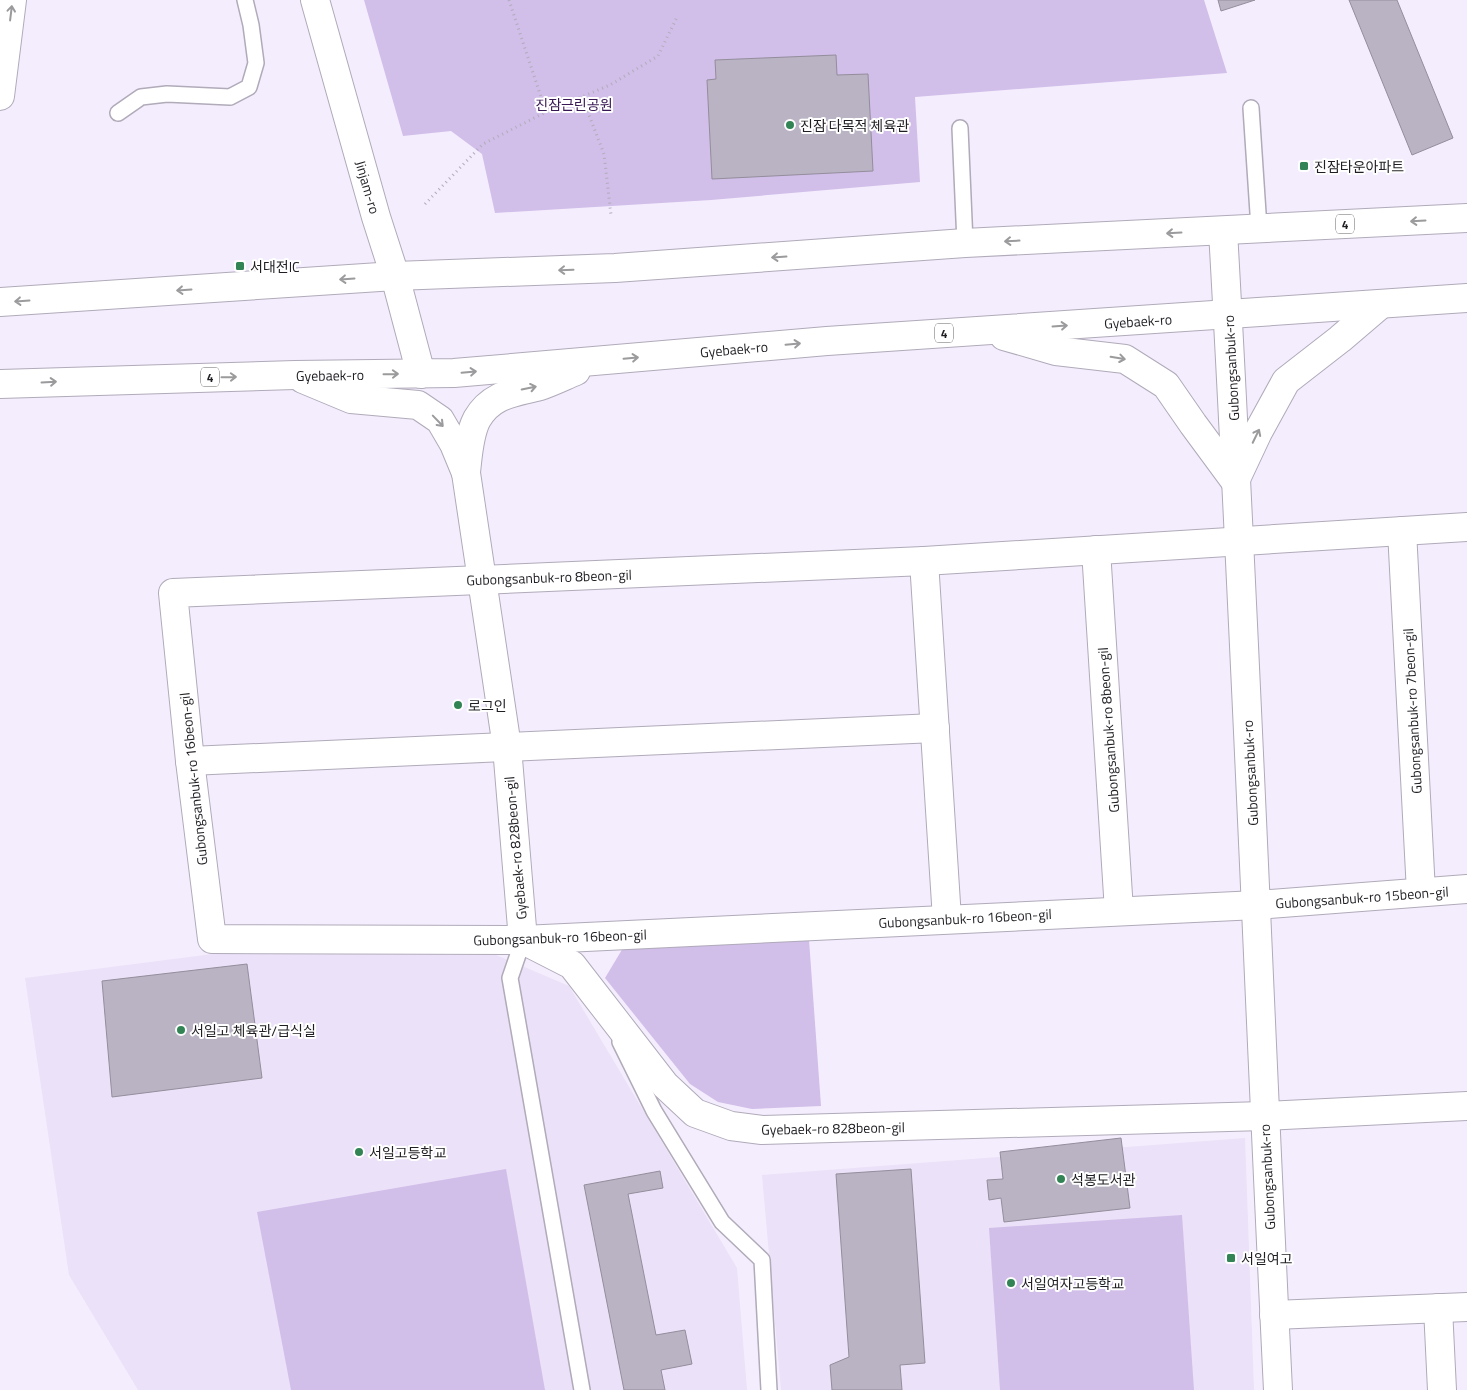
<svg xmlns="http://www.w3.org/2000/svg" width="1467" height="1390" font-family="'Titillium Web','Noto Sans KR',sans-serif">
  <rect width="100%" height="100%" fill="#f4edfd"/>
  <g fill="#ebe1f8">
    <polygon points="213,954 496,955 569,986 737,1268 747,1390 138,1390 69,1275 25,978"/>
    <polygon points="1245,1138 1254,1390 781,1390 762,1175"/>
  </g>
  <g fill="#d1bee9">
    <polygon points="364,0 1204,0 1227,73 915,97 920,182 711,200 495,213 482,154 451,131 403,136"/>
    <polygon points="809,940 821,1106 752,1109 718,1102 690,1084 605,978 623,948"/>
    <polygon points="506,1169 545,1390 291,1390 257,1212"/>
    <polygon points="1182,1215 1194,1390 1000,1390 989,1228"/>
  </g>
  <g fill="#bab3c3" stroke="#938d9c">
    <polygon points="1218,0 1255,0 1221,11"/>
    <polygon points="1349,0 1397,0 1453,138 1412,155"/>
    <polygon points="836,55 837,75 868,74 873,171 712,179 707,80 716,79 715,60"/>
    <polygon points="247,964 262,1078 112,1097 102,981"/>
    <polygon points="1121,1138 1130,1208 1004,1222 1001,1198 989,1200 987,1180 1003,1179 1000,1152"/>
    <polygon points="911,1169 925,1363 900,1365 902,1390 832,1390 830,1365 849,1357 836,1174"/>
    <polygon points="660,1171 663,1188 628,1194 656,1335 685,1330 692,1364 661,1370 665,1390 624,1390 584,1185"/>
  </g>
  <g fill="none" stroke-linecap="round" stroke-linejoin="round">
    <defs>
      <g id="lane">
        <polyline points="1251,108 1259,228"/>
        <polyline points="118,113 141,97 167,94 230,97 249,87 256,63 251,25 245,0"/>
        <polyline points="960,128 965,243"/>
        <polyline points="523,940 510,978 582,1390"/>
        <polyline points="620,1042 654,1111 722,1222 762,1260 769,1390"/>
      </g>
      <g id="street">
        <polyline points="466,473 507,747 523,940 572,965 665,1085 695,1113 731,1126 762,1130 1264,1116 1467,1106"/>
        <polyline points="1467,527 924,561 173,593 190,761 212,939 523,940 1257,905 1467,889"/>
        <polyline points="1402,531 1421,892"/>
        <polyline points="1096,550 1119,911"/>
        <polyline points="924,561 947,919"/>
        <polyline points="190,761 935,728"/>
        <polyline points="1438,1308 1442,1390"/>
        <polyline points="1274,1315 1467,1307"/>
      </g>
      <g id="secondary">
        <polyline points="315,0 376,217 395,276 421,374"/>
        <path d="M1223 231C1245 617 1259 1004 1278 1390"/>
      </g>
      <g id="primary">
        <polyline points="0,302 395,276 615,268 965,243 1467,218"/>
        <polyline points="1004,336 1056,351 1125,359 1166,385 1193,424 1235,481 1258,432 1286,381 1340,339 1381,304"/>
        <polyline points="303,379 351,399 418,405 440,420 454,444 466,473"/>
        <polyline points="0,384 295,375 454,373 827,341 1467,298"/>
        <path d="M466 472C468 455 469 434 477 419 492 393 515 393 540 386 552 382 564 376 576 371"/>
      </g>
      <polyline id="highway" points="0,96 12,0"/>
    </defs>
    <use href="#lane" stroke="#b0aab9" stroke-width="18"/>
    <use href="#street" stroke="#b0aab9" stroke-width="30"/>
    <use href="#secondary" stroke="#b0aab9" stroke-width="30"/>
    <use href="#primary" stroke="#b0aab9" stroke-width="30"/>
    <use href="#highway" stroke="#b0aab9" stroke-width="30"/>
    <g stroke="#b1acb9" stroke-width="3" stroke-dasharray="1 4" stroke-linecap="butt">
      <polyline points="509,0 546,112"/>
      <polyline points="582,97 604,154 611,215"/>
      <polyline points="425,204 483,144 546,112 610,85 658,56 677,17"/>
    </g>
    <use href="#lane" stroke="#fff" stroke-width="15"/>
    <use href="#street" stroke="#fff" stroke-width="28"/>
    <use href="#secondary" stroke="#fff" stroke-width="28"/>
    <use href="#primary" stroke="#fff" stroke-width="28"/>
    <use href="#highway" stroke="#fff" stroke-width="28"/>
  </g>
  <defs><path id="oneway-shaft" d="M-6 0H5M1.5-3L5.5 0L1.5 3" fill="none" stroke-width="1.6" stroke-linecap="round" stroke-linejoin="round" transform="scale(1.25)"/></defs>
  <g stroke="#9b9a9c">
    <use href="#oneway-shaft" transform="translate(11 13) rotate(-83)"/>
    <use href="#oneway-shaft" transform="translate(1418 221) rotate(177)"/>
    <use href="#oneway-shaft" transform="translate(1174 233) rotate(177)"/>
    <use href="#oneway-shaft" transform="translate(1012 241) rotate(177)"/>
    <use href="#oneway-shaft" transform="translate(779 257) rotate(176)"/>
    <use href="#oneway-shaft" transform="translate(566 270) rotate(178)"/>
    <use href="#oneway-shaft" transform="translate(347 279) rotate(176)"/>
    <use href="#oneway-shaft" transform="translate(184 290) rotate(176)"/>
    <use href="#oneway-shaft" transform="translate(22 301) rotate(176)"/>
    <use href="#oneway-shaft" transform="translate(1060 326) rotate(-4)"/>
    <use href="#oneway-shaft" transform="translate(793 344) rotate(-5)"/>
    <use href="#oneway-shaft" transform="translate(631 358) rotate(-5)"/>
    <use href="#oneway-shaft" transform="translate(1118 358) rotate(9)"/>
    <use href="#oneway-shaft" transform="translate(469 372) rotate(-5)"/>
    <use href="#oneway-shaft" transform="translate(391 374) rotate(-1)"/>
    <use href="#oneway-shaft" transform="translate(229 377) rotate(-1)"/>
    <use href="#oneway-shaft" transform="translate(49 382) rotate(-3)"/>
    <use href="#oneway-shaft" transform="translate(529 388) rotate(-12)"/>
    <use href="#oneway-shaft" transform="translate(438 421) rotate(46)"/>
    <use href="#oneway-shaft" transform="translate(1256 436) rotate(-64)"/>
  </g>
  <g fill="#328455" stroke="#fff" stroke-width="2">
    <circle cx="790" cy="125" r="5"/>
    <rect x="1299" y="161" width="10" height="10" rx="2.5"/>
    <rect x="235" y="261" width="10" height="10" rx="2.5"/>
    <circle cx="458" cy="705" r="5"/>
    <circle cx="181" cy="1030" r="5"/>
    <circle cx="359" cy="1152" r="5"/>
    <circle cx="1061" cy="1179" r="5"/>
    <rect x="1226" y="1253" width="10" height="10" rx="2.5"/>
    <circle cx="1011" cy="1283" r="5"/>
  </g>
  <g text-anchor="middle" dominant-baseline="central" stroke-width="4" stroke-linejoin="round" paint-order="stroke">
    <g fill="#fff" stroke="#636265" stroke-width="1">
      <rect x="1336" y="214.5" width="18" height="19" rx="4"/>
      <rect x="935" y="323.5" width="18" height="19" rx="4"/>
      <rect x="201" y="367.5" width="18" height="19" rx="4"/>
    </g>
    <g font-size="12" font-weight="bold" fill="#201e23">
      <text x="1345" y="224">4</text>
      <text x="944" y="333">4</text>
      <text x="210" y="377">4</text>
    </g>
    <g font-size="14" fill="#381754" stroke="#fff">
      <text x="574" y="104">진잠근린공원</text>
    </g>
    <g font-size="14" fill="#201e23" stroke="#fff" text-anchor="start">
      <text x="800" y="125">진잠 다목적 체육관</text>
      <text x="1314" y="166">진잠타운아파트</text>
      <text x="250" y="266">서대전IC</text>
      <text x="468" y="705">로그인</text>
      <text x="191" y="1030">서일고 체육관/급식실</text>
      <text x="369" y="1152">서일고등학교</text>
      <text x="1071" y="1179">석봉도서관</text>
      <text x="1241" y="1258">서일여고</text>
      <text x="1021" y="1283">서일여자고등학교</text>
    </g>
    <g font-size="14" fill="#201e23" stroke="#fff">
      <text transform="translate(368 187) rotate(74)">Jinjam-ro</text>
      <text transform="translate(1138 321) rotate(-4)">Gyebaek-ro</text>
      <text transform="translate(734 349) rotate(-5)">Gyebaek-ro</text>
      <text transform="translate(1231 368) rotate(-93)">Gubongsanbuk-ro</text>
      <text transform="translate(330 375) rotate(-1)">Gyebaek-ro</text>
      <text transform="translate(549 577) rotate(-2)">Gubongsanbuk-ro 8beon-gil</text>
      <text transform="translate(1412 711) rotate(-93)">Gubongsanbuk-ro 7beon-gil</text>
      <text transform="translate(1108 730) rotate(-94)">Gubongsanbuk-ro 8beon-gil</text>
      <text transform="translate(1250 773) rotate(-93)">Gubongsanbuk-ro</text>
      <text transform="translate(193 779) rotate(-96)">Gubongsanbuk-ro 16beon-gil</text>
      <text transform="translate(515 848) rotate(-95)">Gyebaek-ro 828beon-gil</text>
      <text transform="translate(1362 897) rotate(-4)">Gubongsanbuk-ro 15beon-gil</text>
      <text transform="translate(965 918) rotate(-3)">Gubongsanbuk-ro 16beon-gil</text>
      <text transform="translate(560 937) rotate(-2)">Gubongsanbuk-ro 16beon-gil</text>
      <text transform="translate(833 1128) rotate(-1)">Gyebaek-ro 828beon-gil</text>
      <text transform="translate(1267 1177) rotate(-93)">Gubongsanbuk-ro</text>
    </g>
  </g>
</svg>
